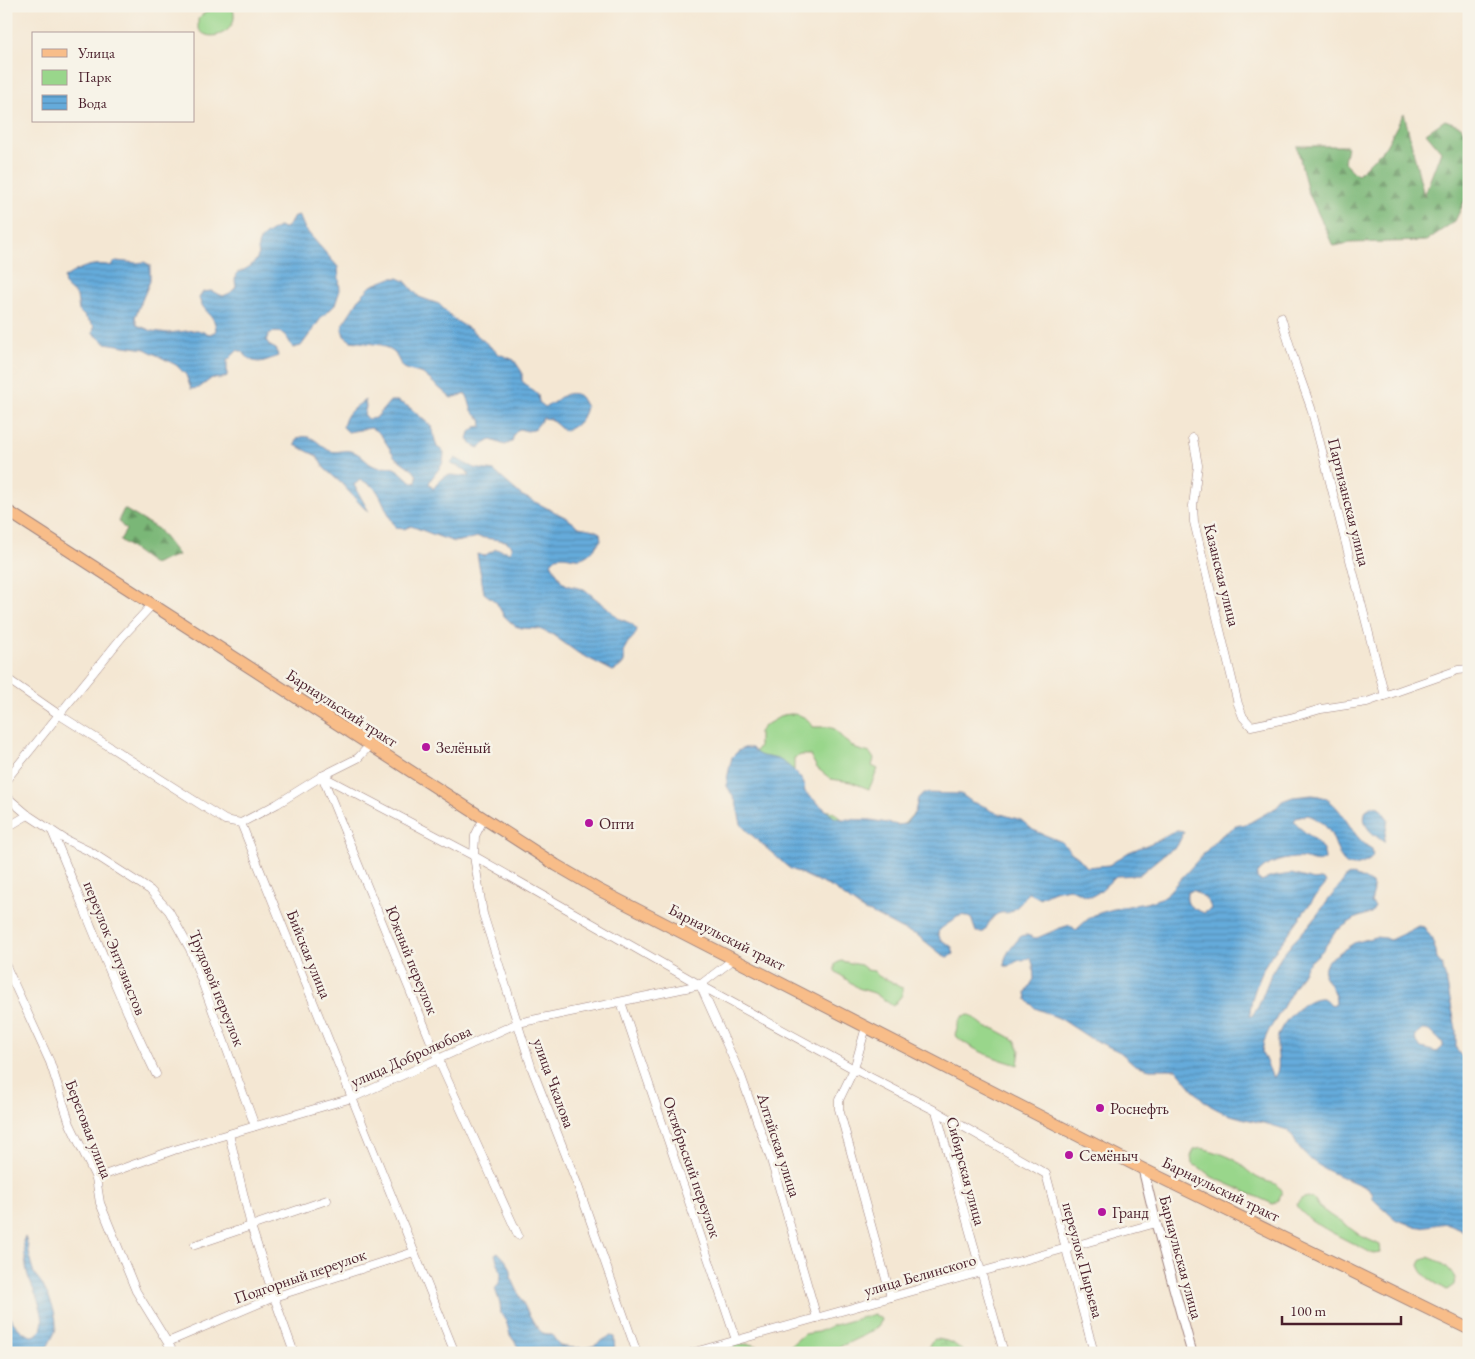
<svg xmlns="http://www.w3.org/2000/svg" width="1475" height="1359" font-family="'EB Garamond',serif">
  <defs>
    <pattern id="forest-firs" width="22" height="20" patternUnits="userSpaceOnUse" patternTransform="scale(1.25)"><rect width="22" height="20" fill="#7ab777"/><path d="M5 1l3.5 6h-7zM16 11l3.5 6h-7z" fill="#669462"/></pattern>
    <pattern id="wetland-marsh" width="20" height="14" patternUnits="userSpaceOnUse" patternTransform="scale(1.25)"><rect width="20" height="14" fill="#99d68b"/><path d="M1 5h8M5 5V1M11 12h8M15 12V8" fill="none" stroke="#85b778"/></pattern>
    <pattern id="water-rules" width="6" height="5" patternUnits="userSpaceOnUse" patternTransform="scale(1.25)"><rect width="6" height="5" fill="#65abdb"/><path d="M0 2.5h6" fill="none" stroke="#558bb2"/></pattern>
  </defs>
  <rect width="100%" height="100%" fill="#f7f3e8"/>
  <filter id="ink" filterUnits="userSpaceOnUse"><feTurbulence type="fractalNoise" baseFrequency=".02" numOctaves="2"/><feDisplacementMap in="SourceGraphic" scale="10" xChannelSelector="R" yChannelSelector="G"/><feConvolveMatrix kernelMatrix="1 2 1 2 8 2 1 2 1" color-interpolation-filters="sRGB"/></filter>
  <filter id="wash" filterUnits="userSpaceOnUse"><feTurbulence type="fractalNoise" baseFrequency=".0096" numOctaves="4" result="noise"/><feDisplacementMap in="SourceGraphic" scale="20" xChannelSelector="R" yChannelSelector="G"/><feGaussianBlur stdDeviation="1.12" result="paint"/><feColorMatrix in="noise" values="0 0 0 0 0 0 0 0 0 0 0 0 0 0 0 0 0 1.4 0 .05"/><feComposite in="paint" operator="in"/></filter>
  <g filter="url(#wash)">
    <rect width="100%" height="100%" fill="#f4e7d3"/>
    <g fill="#99d68b" stroke="#727a5b">
      <path d="M212 6H232C234 11 235 17 233 22 229 35 205 43 198 27 198 27 198 20 198 19 202 14 208 12 212 6Z"/>
      <path d="M791 714C800 714 809 718 813 727H828L835 729 844 740 856 749 870 753 874 759 872 766 878 769 869 789 851 782 831 779 817 768 810 755H801L794 758V780L816 809C835 811 834 812 848 824L898 825 904 824 915 812 931 886 747 764 759 746V732L764 726 783 715Z"/>
      <path d="M841 961 861 965 867 970 874 971C880 980 885 977 892 982 897 985 898 987 903 988L902 995 893 1006 874 993 858 988 835 971V964Z"/>
      <path d="M970 1015 987 1028 995 1029 1015 1040 1020 1050 1018 1065C997 1059 970 1050 955 1035L959 1021 963 1016Z"/>
      <path d="M1201 1148C1213 1151 1224 1154 1235 1160 1243 1166 1251 1175 1260 1179 1271 1184 1276 1180 1282 1193L1279 1200 1273 1204 1212 1177 1199 1167 1192 1164 1191 1156 1194 1150Z"/>
      <path d="M1308 1197 1315 1200 1319 1207 1331 1216 1337 1219 1361 1236 1380 1245 1381 1253 1373 1254C1354 1243 1306 1223 1296 1205L1301 1199Z"/>
      <path d="M1428 1257C1440 1261 1449 1266 1455 1278L1454 1285 1447 1290C1436 1283 1423 1278 1419 1265L1422 1259Z"/>
      <polygon points="874,1314 881,1319 879,1326 865,1335 835,1349 831,1353 782,1353 804,1334 818,1332 831,1326"/>
      <path d="M738 1344C749 1344 756 1344 766 1350V1353H718Z"/>
    </g>
    <g fill="url(#forest-firs)" stroke="#626b51">
      <polygon points="1404,113 1424,196 1441,151 1426,133 1445,120 1461,126 1469,138 1469,192 1455,221 1426,241 1349,243 1333,246 1307,189 1297,146 1347,146 1344,162 1357,175 1386,146"/>
      <polygon points="124,509 158,529 178,555 153,564 120,540 126,530 118,521"/>
    </g>
    <path fill="url(#wetland-marsh)" stroke="#727a5b" d="M935 1339C947 1340 956 1343 964 1353H918L920 1350 928 1348 931 1342Z"/>
    <g fill="url(#water-rules)" stroke="#586583" fill-rule="evenodd">
      <path d="M299 215 305 229 338 267 340 290 335 305 322 317 301 346 293 348C286 336 285 330 270 333L266 340 270 346 276 349 278 356C269 359 260 365 251 360 245 356 245 353 238 350L227 361V376L220 379 212 378 199 388 191 389 186 375 176 365 145 349 105 343 93 333 94 326 79 311 77 296 65 285 64 278C77 269 94 261 111 266L116 261 137 263 144 262 150 265V281L135 317 137 325 152 331 168 333 197 330 210 334 216 331C216 314 203 313 199 298L203 292 211 291 223 296 230 293 236 287 235 280 237 273C248 268 254 266 259 254 254 239 266 235 278 227L285 228 290 224 293 217Z"/>
      <path d="M391 278H398L405 281 419 297 439 304 455 320 471 330 499 354 514 360 522 372V381L538 395 539 402 545 407C559 402 562 389 579 395L586 407C583 420 576 427 564 431L550 419 543 418 534 430 527 431 519 429 514 434 512 442 505 445 491 440 484 444 478 448 472 445 468 439 470 432 476 427 482 426 481 419C468 411 472 405 466 394L451 398 423 374 409 370 402 367 395 353 382 345 351 341 344 336 342 329 344 322 361 296 371 286Z"/>
      <path d="M365 400 366 407 364 414 368 419 376 418 390 401H397L409 407 431 426 437 447 444 452C444 470 436 469 429 483L433 489C436 486 438 482 441 479 448 471 460 478 470 476L466 470 451 464 455 458 474 468 494 471 521 495 567 518 579 527 594 530 600 533 601 540C594 548 587 560 576 558 568 557 564 555 556 557L551 563 562 582 569 586 584 589 601 603 607 607 618 618 632 624 637 629C635 639 629 639 626 646 620 658 632 661 613 671L578 653 553 635 539 629 522 628 515 626 504 616 496 602 484 593 477 554 484 556 496 549 510 552 512 546 506 541 478 537 455 542 440 537 411 526 404 529 396 528C393 523 390 518 388 513 380 497 379 486 360 480L354 485 369 512 363 507 341 483 324 468 317 456 295 445 298 438C312 433 317 443 328 450 336 454 344 449 351 451 361 453 366 463 374 466 380 469 388 466 394 468 403 472 407 481 416 483L417 476 413 470 395 457 383 438 378 432 371 428 348 432 343 427C346 412 354 408 365 400Z"/>
      <path d="M744 748H752C760 759 765 755 777 759 785 761 801 776 804 784 805 786 804 789 805 792L835 818 842 819 871 820 898 825 905 824 915 812 918 798 923 793 961 794 972 802 986 807 991 811 1021 820 1033 830 1062 842 1072 853 1078 857 1087 867 1109 865 1129 852 1159 840 1170 833 1177 831 1184 832 1177 846 1164 854 1139 875 1116 876 1099 892 1092 896 1084 895 1069 888 1054 891 1039 898 1028 892C1024 899 1019 906 1012 911 1008 914 1005 912 1000 913 992 915 988 925 984 932H976L971 918C963 914 959 915 952 921 947 925 943 926 938 932L940 939 952 947 954 954 947 957 941 954 917 935 901 929 871 913 864 911 833 888 789 868 746 830 741 824 736 802 727 786V779L732 757 738 751Z"/>
      <path d="M1312 795C1343 796 1347 836 1372 849 1374 856 1372 859 1366 862 1340 875 1340 852 1331 834 1326 825 1317 818 1308 815L1296 818 1294 821C1302 834 1324 840 1325 859 1317 865 1310 859 1301 858 1288 857 1264 863 1257 875V878L1261 881 1272 877 1291 874 1314 880 1321 879 1325 881 1326 884C1311 901 1299 919 1286 937 1280 945 1272 953 1267 962 1261 972 1247 1006 1251 1017L1258 1007 1272 972 1281 957 1294 941 1310 924 1347 876C1355 873 1365 880 1372 884L1374 891 1371 902 1375 907 1371 913 1356 918 1336 931 1322 951 1307 965 1276 1019 1269 1030 1264 1041 1262 1052 1273 1078C1284 1068 1274 1049 1278 1036 1282 1021 1306 996 1323 998L1332 1005 1336 1003C1336 992 1329 985 1324 975L1325 967 1328 960 1354 943 1375 937 1386 938 1390 940 1409 931 1418 926 1424 927 1431 937 1436 951 1437 959 1442 965 1446 979 1456 1029V1047L1460 1055 1469 1063V1235L1459 1228 1446 1223 1421 1227 1413 1226 1395 1219 1376 1202 1373 1199 1372 1192 1369 1189C1345 1177 1316 1170 1299 1148 1295 1142 1293 1136 1289 1131 1264 1120 1235 1121 1211 1106 1197 1097 1187 1081 1176 1069H1150L1135 1065 1120 1052 1090 1038 1061 1019 1035 1008 1027 1000 1026 992 1034 979 1033 964 1030 957 1023 961 1019 960 1009 966H1005C1002 956 1014 945 1020 937 1029 932 1029 938 1037 938L1060 928 1070 925 1076 930 1089 918 1096 914 1117 908 1146 903 1164 897 1219 837 1236 826 1249 823 1277 807 1282 801 1293 797ZM1193 890C1201 896 1209 898 1211 909L1204 913C1193 908 1185 907 1187 893ZM1422 1030C1432 1029 1436 1038 1443 1043V1047L1437 1052 1421 1048 1415 1039 1416 1035Z"/>
      <path d="M1372 806 1379 807 1388 819 1384 842C1372 833 1360 826 1366 810Z"/>
      <path d="M25 1237C30 1249 29 1260 33 1271 35 1276 39 1279 42 1284 48 1295 56 1311 56 1324 57 1335 47 1342 46 1353H6V1310C11 1320 18 1331 29 1335 32 1337 34 1336 37 1334 53 1321 30 1287 27 1272 25 1262 25 1251 23 1241Z"/>
      <path d="M498 1252C504 1259 513 1266 511 1277 517 1289 533 1328 543 1333 546 1334 549 1334 551 1334L560 1346C571 1348 587 1350 597 1344 602 1341 605 1338 611 1336L614 1337 615 1353H519L517 1345 510 1335 506 1320 501 1314 500 1303 495 1289C506 1275 499 1269 495 1254Z"/>
    </g>
  </g>
  <g filter="url(#ink)">
    <g fill="none" stroke-linecap="round" stroke-linejoin="round">
      <defs>
        <g id="minor">
          <polyline points="1281,317 1296,366 1311,408 1385,696"/>
          <polyline points="1193,438 1198,465 1193,506 1194,522 1238,704 1243,717 1251,726 1290,718 1321,709 1367,702 1458,670 1469,669"/>
          <polyline points="6,678 58,714 225,820 241,823 455,1353"/>
          <polyline points="322,776 474,856 700,985 854,1069 936,1111 1046,1174 1094,1353"/>
          <polyline points="322,776 438,1059 518,1235"/>
          <polyline points="6,780 122,637 152,605"/>
          <polyline points="6,794 8,798 28,815 66,840 91,852 150,890 169,911 190,949 255,1126"/>
          <polyline points="484,818 475,836 474,856 483,914 532,1069 578,1186 637,1353"/>
          <polyline points="241,823 277,804 322,776 358,758 370,745"/>
          <polyline points="6,828 28,815"/>
          <path d="M52 831C86 912 117 994 156 1074"/>
          <polyline points="6,966 50,1062 70,1124 96,1178 100,1203 136,1291 174,1353"/>
          <polyline points="700,985 741,1076 771,1160 817,1318"/>
          <polyline points="621,1002 736,1340"/>
          <polyline points="866,1027 854,1069 839,1100 839,1109 891,1297"/>
          <polyline points="936,1111 1004,1353"/>
          <polyline points="229,1134 251,1226 274,1297 294,1353"/>
          <polyline points="96,1178 174,1150 352,1098 518,1023 700,985 734,959"/>
          <polyline points="195,1245 327,1200"/>
          <polyline points="168,1342 274,1297 414,1252"/>
          <polyline points="691,1353 1156,1223"/>
        </g>
        <polyline id="tertiary" points="1143,1169 1156,1223 1192,1353"/>
        <polyline id="primary" points="6,510 556,865 599,890 1143,1169 1469,1329"/>
      </defs>
      <use href="#minor" stroke="#9f837f" stroke-width="9"/>
      <use href="#tertiary" stroke="#9f837f" stroke-width="11"/>
      <use href="#primary" stroke="#9f837f" stroke-width="13"/>
      <use href="#minor" stroke="#fff" stroke-width="8"/>
      <use href="#tertiary" stroke="#fff" stroke-width="9"/>
      <use href="#primary" stroke="#f8bd89" stroke-width="11"/>
    </g>
  </g>
  <g fill="#b5179e" stroke="#f7f3e8" stroke-width="2">
    <circle cx="426" cy="747" r="5"/>
    <circle cx="589" cy="823" r="5"/>
    <circle cx="1100" cy="1108" r="5"/>
    <circle cx="1069" cy="1155" r="5"/>
    <circle cx="1102" cy="1212" r="5"/>
  </g>
  <g text-anchor="middle" dominant-baseline="central" stroke-width="5" stroke-linejoin="round" paint-order="stroke">
    <g font-size="16" fill="#4a1f2b" stroke="#f7f3e8">
      <text transform="translate(1349 502) rotate(76)">Партизанская улица</text>
      <text transform="translate(1222 575) rotate(76)">Казанская улица</text>
      <text transform="translate(342 708) rotate(33)">Барнаульский тракт</text>
      <text transform="translate(727 937) rotate(27)">Барнаульский тракт</text>
      <text transform="translate(115 948) rotate(68)">переулок Энтузиастов</text>
      <text transform="translate(309 954) rotate(68)">Бийская улица</text>
      <text transform="translate(412 960) rotate(68)">Южный переулок</text>
      <text transform="translate(217 988) rotate(68)">Трудовой переулок</text>
      <text transform="translate(411 1056) rotate(-24)">улица Добролюбова</text>
      <text transform="translate(554 1083) rotate(70)">улица Чкалова</text>
      <text transform="translate(89 1129) rotate(69)">Береговая улица</text>
      <text transform="translate(779 1145) rotate(72)">Алтайская улица</text>
      <text transform="translate(692 1167) rotate(71)">Октябрьский переулок</text>
      <text transform="translate(966 1171) rotate(75)">Сибирская улица</text>
      <text transform="translate(1221 1189) rotate(26)">Барнаульский тракт</text>
      <text transform="translate(1181 1257) rotate(75)">Барнаульская улица</text>
      <text transform="translate(1083 1260) rotate(75)">переулок Пырьева</text>
      <text transform="translate(920 1275) rotate(-16)">улица Белинского</text>
      <text transform="translate(300 1276) rotate(-19)">Подгорный переулок</text>
    </g>
    <g font-size="16" fill="#4a1f2b" stroke="#f7f3e8" text-anchor="start">
      <text x="436" y="747">Зелёный</text>
      <text x="599" y="823">Опти</text>
      <text x="1110" y="1108">Роснефть</text>
      <text x="1079" y="1155">Семёныч</text>
      <text x="1112" y="1212">Гранд</text>
    </g>
  </g>
  <rect width="1475" height="1359" fill="none" stroke="#f7f3e8" stroke-width="25"/>
  <rect x="32" y="32" width="162" height="90" fill="#f7f3e8" stroke="#b29e9c"/>
  <rect x="42" y="49" width="25" height="8" fill="#f8bd89" stroke="#b29e9c"/>
  <text x="78" y="58" font-size="15" fill="#4a1f2b">Улица</text>
  <rect x="42" y="70" width="25" height="15" fill="#99d68b" stroke="#b29e9c"/>
  <text x="78" y="82" font-size="15" fill="#4a1f2b">Парк</text>
  <rect x="42" y="95" width="25" height="15" fill="url(#water-rules)" stroke="#b29e9c"/>
  <text x="78" y="108" font-size="15" fill="#4a1f2b">Вода</text>
  <path d="M1282 1316v8h119v-8" fill="none" stroke="#4a1f2b" stroke-width="2.5"/>
  <text x="1290" y="1316" font-size="15" fill="#4a1f2b" stroke="#f7f3e8" stroke-width="4" paint-order="stroke">100 m</text>
</svg>
